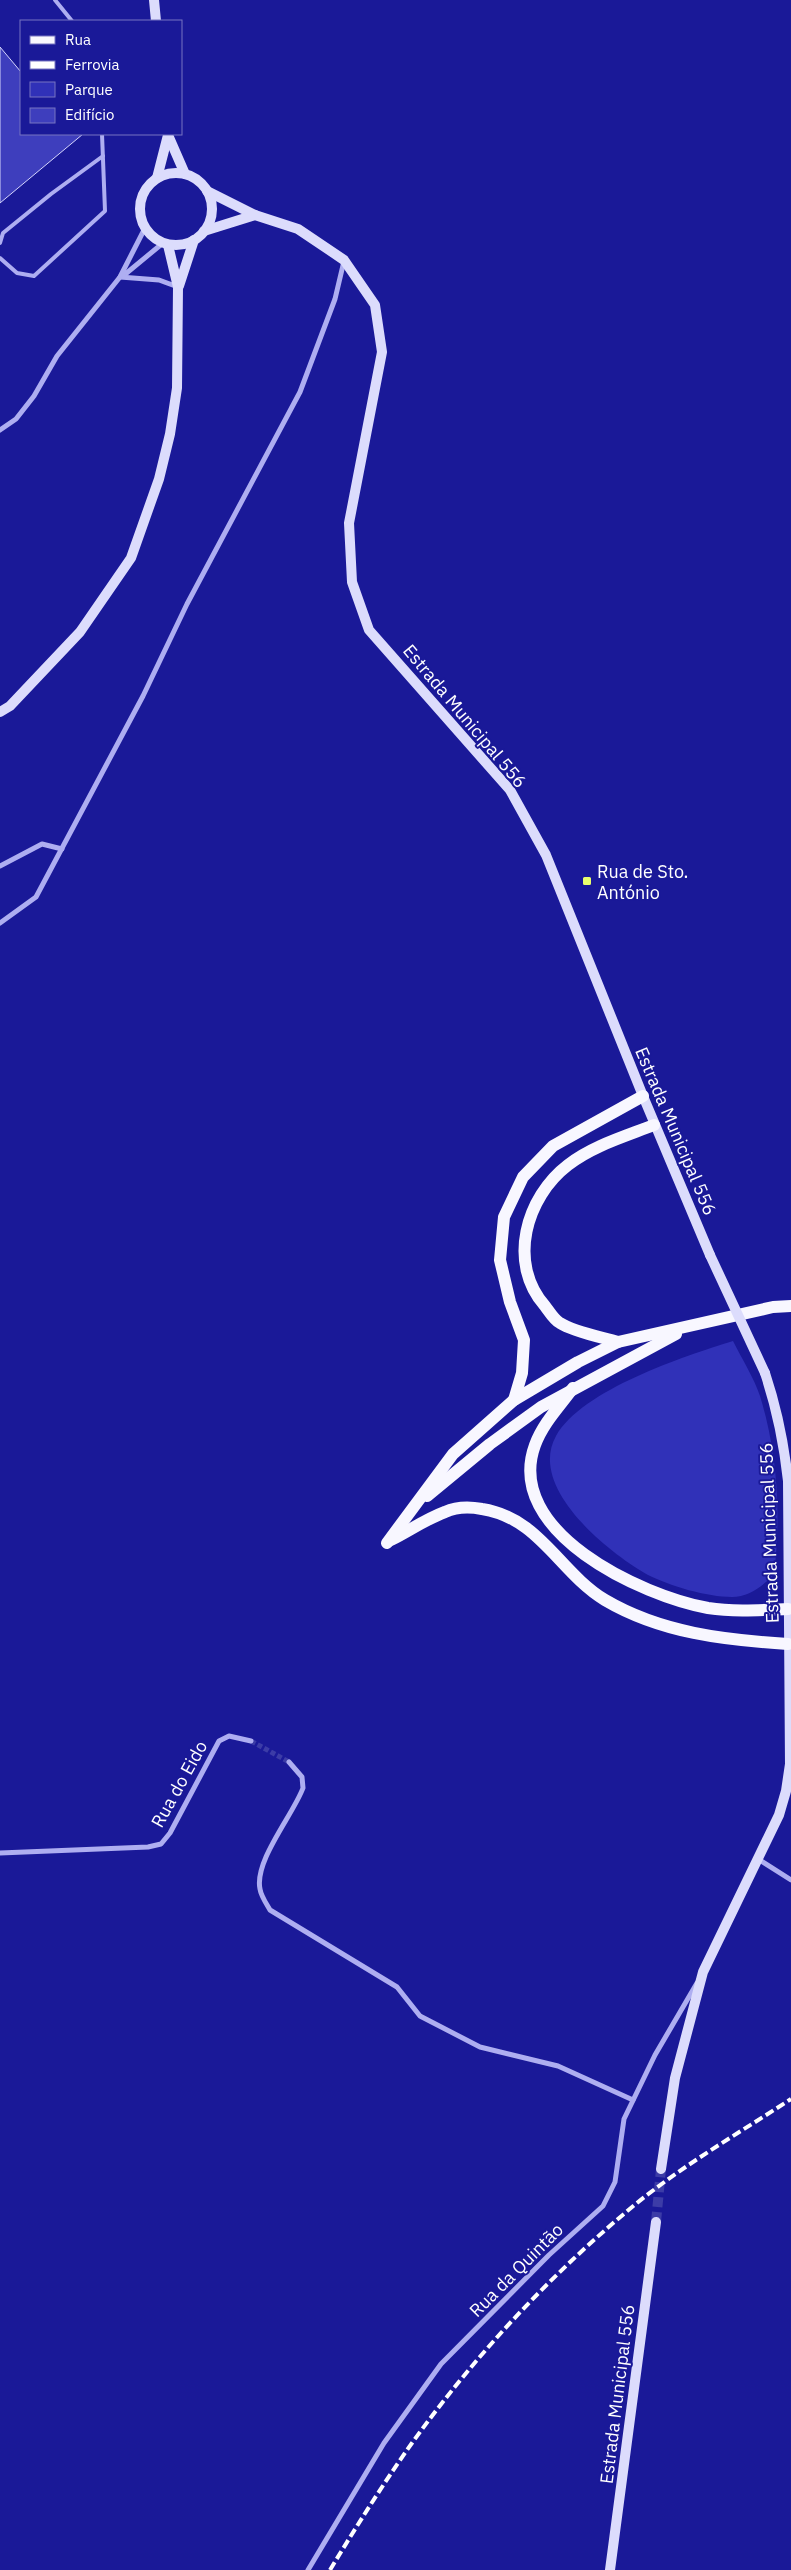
<svg xmlns="http://www.w3.org/2000/svg" width="791" height="2570" font-family="'IBM Plex Sans',sans-serif">
  <rect width="100%" height="100%" fill="#1a1998"/>
  <path fill="#3031b8" d="M733 1341C742 1359 754 1378 760 1396 778 1454 781 1516 774 1575 762 1586 749 1597 732 1597 707 1597 670 1586 648 1575 609 1553 527 1488 556 1436 582 1390 684 1356 733 1341Z"/>
  <polygon fill="#3e3ebd" stroke="#d5d5fc" points="0,47 21,72 21,134 83,134 0,203"/>
  <g fill="none" stroke-linecap="round" stroke-linejoin="round">
    <polyline stroke="#3c3ca7" stroke-width="5" stroke-dasharray="5 2.5" stroke-linecap="butt" points="251,1741 289,1762"/>
    <polyline stroke="#3c3ca7" stroke-width="10" stroke-dasharray="10 5" stroke-linecap="butt" points="656,2222 661,2169"/>
    <g stroke="#aeaef1" stroke-width="4">
      <polyline points="55,0 72,21"/>
      <polyline points="0,243 3,233 51,194 103,156"/>
      <polyline points="0,258 17,273 34,276 105,211 102,134"/>
    </g>
    <g stroke="#aeaef1" stroke-width="5">
      <polyline points="123,276 163,243"/>
      <polyline points="120,277 159,280 178,287"/>
      <polyline points="0,430 16,419 34,396 57,356 120,277 145,228"/>
      <polyline points="0,866 42,844 62,849"/>
      <polyline points="0,923 36,897 143,696 187,604 300,392 335,299 344,261"/>
      <path d="M289 1762 302 1777 303 1788C293 1815 254 1861 260 1889 261 1896 266 1903 270 1910L397 1987 420 2016 480 2047 558 2066 633 2100"/>
      <polyline points="0,1853 148,1847 161,1844 170,1833 219,1741 229,1736 251,1741"/>
      <polyline points="758,1859 791,1880"/>
      <polyline points="308,2570 384,2443 441,2364 549,2255 603,2206 615,2182 624,2119 655,2055 697,1983"/>
    </g>
    <g stroke="#dcdcfc" stroke-width="10">
      <polyline points="154,0 156,21"/>
      <polyline points="168,135 185,174"/>
      <circle cx="176" cy="209" r="36"/>
      <polyline points="157,178 168,135"/>
      <polyline points="207,191 255,215 298,229 344,260 375,305 382,352 349,523 352,582 369,630 510,790 546,855 643,1096 710,1255"/>
      <polyline points="204,231 255,215"/>
      <polyline points="179,286 194,240"/>
      <polyline points="0,712 10,706 80,632 131,558 159,479 170,434 177,388 178,287 168,245"/>
      <path d="M661 2169 675 2078 703 1972 779 1815 786 1791 790 1764 788 1481C784 1443 777 1409 765 1373"/>
      <polyline points="610,2570 656,2222"/>
    </g>
    <g stroke="#f8f7ff" stroke-width="12">
      <path d="M618 1342C601 1337 574 1332 560 1323 554 1320 549 1311 545 1306 507 1263 526 1197 568 1165 592 1146 626 1136 654 1125"/>
      <path d="M573 1388C560 1406 543 1423 535 1445 503 1532 642 1596 708 1608 734 1612 762 1610 788 1609"/>
      <polyline points="514,1400 522,1373 524,1340 510,1302 500,1260 504,1217 523,1177 553,1146 643,1096"/>
      <polyline points="427,1496 490,1444 541,1407 676,1334"/>
      <path d="M391 1540C409 1531 426 1519 445 1512 456 1507 471 1507 482 1509 540 1518 559 1572 605 1600 661 1633 725 1640 788 1644"/>
      <polyline points="387,1543 453,1454 514,1400 578,1362 618,1342 773,1307 791,1306"/>
    </g>
    <path stroke="#fff" stroke-width="4" stroke-dasharray="9 4" stroke-linecap="butt" d="M330 2570C356 2527 383 2484 412 2443 476 2354 553 2272 637 2203 685 2164 739 2133 791 2099"/>
    <polyline stroke="#dcdcfc" stroke-width="10" points="710,1255 765,1373"/>
  </g>
  <rect fill="#e9ff6d" stroke="#1a1998" stroke-width="2" x="582" y="876" width="10" height="10" rx="2.5"/>
  <g text-anchor="middle" dominant-baseline="central" stroke-width="4" stroke-linejoin="round" paint-order="stroke">
    <g font-size="18" fill="#fff" stroke="#1a1998">
      <text transform="translate(465 716) rotate(50)">Estrada Municipal 556</text>
      <text transform="translate(676 1131) rotate(67)">Estrada Municipal 556</text>
      <text transform="translate(769 1533) rotate(-92)">Estrada Municipal 556</text>
      <text transform="translate(179 1784) rotate(-61)">Rua do Eido</text>
      <text transform="translate(516 2270) rotate(-45)">Rua da Quintão</text>
      <text transform="translate(617 2394) rotate(-83)">Estrada Municipal 556</text>
    </g>
    <g font-size="18" fill="#fff" stroke="#1a1998" text-anchor="start">
      <text x="597" y="871">Rua de Sto.<tspan x="597" dy="21">António</tspan></text>
    </g>
  </g>
  <rect x="20" y="20" width="162" height="115" fill="#1a1998" stroke="#7675c1"/>
  <rect x="30" y="36" width="25" height="8" fill="#f8f7ff" stroke="#7675c1"/>
  <text x="65" y="45" font-size="15" fill="#ffffff">Rua</text>
  <rect x="30" y="61" width="25" height="8" fill="#ffffff" stroke="#7675c1"/>
  <text x="65" y="70" font-size="15" fill="#ffffff">Ferrovia</text>
  <rect x="30" y="82" width="25" height="15" fill="#3031b8" stroke="#7675c1"/>
  <text x="65" y="95" font-size="15" fill="#ffffff">Parque</text>
  <rect x="30" y="108" width="25" height="15" fill="#3e3ebd" stroke="#7675c1"/>
  <text x="65" y="120" font-size="15" fill="#ffffff">Edifício</text>
</svg>
